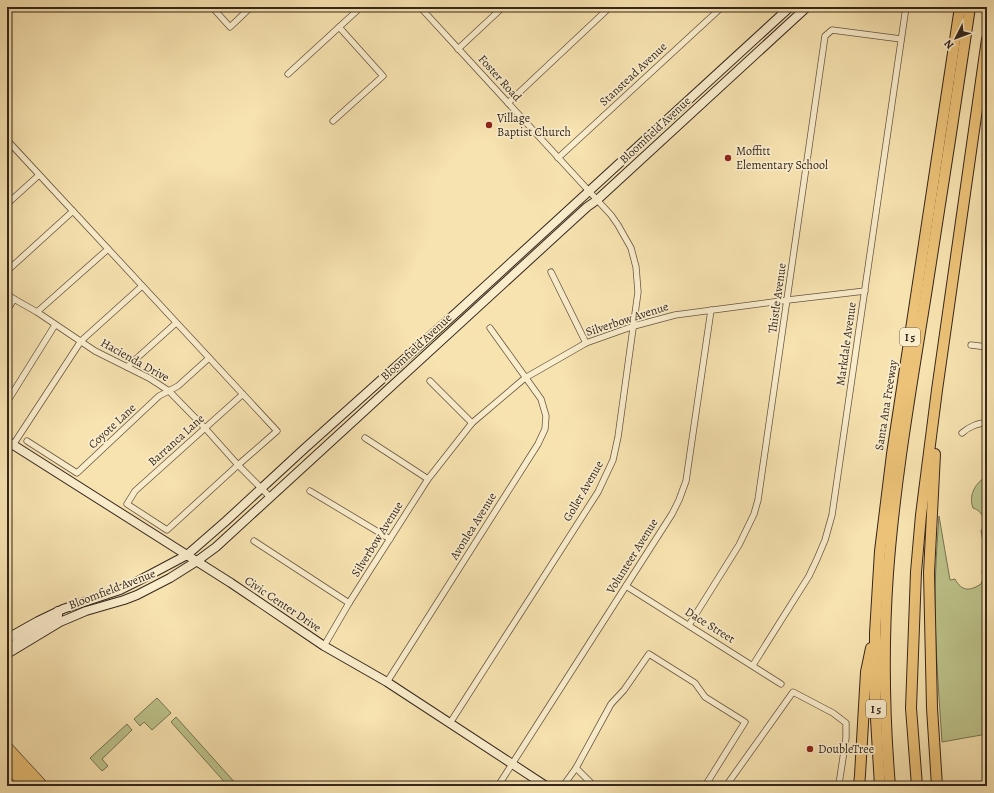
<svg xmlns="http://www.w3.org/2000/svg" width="994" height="793" font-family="Alegreya,serif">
  <rect width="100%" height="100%" fill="#f7e3b0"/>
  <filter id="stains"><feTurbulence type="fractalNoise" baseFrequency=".005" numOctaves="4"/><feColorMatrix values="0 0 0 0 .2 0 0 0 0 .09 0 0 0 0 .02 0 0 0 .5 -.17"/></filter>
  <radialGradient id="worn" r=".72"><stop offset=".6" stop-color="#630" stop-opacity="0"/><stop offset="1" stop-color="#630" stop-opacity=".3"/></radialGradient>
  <g fill="#bdc38b" stroke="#787454">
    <path d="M987 476V565L981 531C987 522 983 511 973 508 968 495 976 482 987 476Z"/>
    <path d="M939 516 950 580 955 579C962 592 970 591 981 584L983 579 982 571 987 570V734L942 742C939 695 935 648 935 601 935 573 937 544 939 516Z"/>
    <polygon points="157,698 171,713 152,730 144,722 140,726 134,719"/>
    <polygon points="176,717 238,786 228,786 171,722"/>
    <polygon points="127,724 132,730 102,759 108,766 102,771 90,758"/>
  </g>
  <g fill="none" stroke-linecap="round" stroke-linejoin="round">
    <defs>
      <g id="street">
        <polyline points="212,7 230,27 251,7"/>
        <polyline points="420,7 611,215 618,225 631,248 636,267 638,292 618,437 613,460 598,492 450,723"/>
        <polyline points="458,49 503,7"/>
        <polyline points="288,74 361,7"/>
        <polyline points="508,103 610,7"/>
        <polyline points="333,121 383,76 339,27"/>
        <polyline points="7,140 277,431 238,465 167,530 127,504 135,491 243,394"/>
        <polyline points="558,158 722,7"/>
        <polyline points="7,204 39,175"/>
        <polyline points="986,263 987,263"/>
        <polyline points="7,271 73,211"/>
        <polyline points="551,272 586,343"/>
        <polyline points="7,294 14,299 37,312 95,351 149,378 169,391 205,428 238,465 270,497"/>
        <polyline points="7,310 14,299"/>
        <polyline points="37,312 108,249"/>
        <polyline points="971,345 987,347"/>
        <polyline points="127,367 176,323"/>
        <polyline points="430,381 472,423"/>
        <polyline points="7,402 55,325"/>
        <path d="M962 433C970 426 977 424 987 422"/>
        <polyline points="365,438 428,479"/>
        <polyline points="27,441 77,473 159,396 178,386 209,358"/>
        <polyline points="13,445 81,341 142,286"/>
        <polyline points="310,491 390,539"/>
        <polyline points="254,541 349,603"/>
        <polyline points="626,586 781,684"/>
        <polyline points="689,625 739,545 754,514 758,500 825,36 832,30 901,39"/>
        <polyline points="324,646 349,603 428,479 472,423 525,378 586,343 634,326 675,315 788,300 865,291"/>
        <polyline points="753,665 809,576 817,559 825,540 832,515 906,7"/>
        <polyline points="387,682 538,444 545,429 546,416 541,399 490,328"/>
        <polyline points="498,786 672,514 679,500 686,481 711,310"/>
        <polyline points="563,786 576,768"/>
        <polyline points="594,786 576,768 611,704 624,690 649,654 695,683 705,697 745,722 705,786"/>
        <polyline points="726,786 793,692 833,713 846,723 846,738 839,784 837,786"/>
      </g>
      <g id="secondary">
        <polyline points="7,441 231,583 324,646 387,682 546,786"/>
        <polyline points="7,640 13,635 38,621 63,609 120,590 138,581 187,555 226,521 304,449 457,312 790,7"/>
        <polyline points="10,651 18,640 56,618 58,616 58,611"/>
        <polyline points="7,654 60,622 86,611 124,600 137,595 170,578 197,561 216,547 587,207 597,200 807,7"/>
      </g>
      <g id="primary">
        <polyline points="7,746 44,786"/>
        <polyline points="7,758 35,786"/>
        <polyline points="8,767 25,786"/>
      </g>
      <g id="highway">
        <polyline points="935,454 929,573 932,708 937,786"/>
        <polyline points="859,786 860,775 866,672 871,648"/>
        <polyline points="880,786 875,702 875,633 880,551 892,454 960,7"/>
        <path d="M890 786C884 715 883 644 888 573 895 478 912 383 927 288 942 194 956 101 970 7"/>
        <polyline points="917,786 911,708 916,572 921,515 937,390 987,39"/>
      </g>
    </defs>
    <use href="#street" stroke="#655542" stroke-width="7"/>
    <use href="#secondary" stroke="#34261d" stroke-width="10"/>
    <use href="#primary" stroke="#34261d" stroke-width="10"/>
    <use href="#highway" stroke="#34261d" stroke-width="12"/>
    <use href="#street" stroke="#faedcc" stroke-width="5.5"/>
    <use href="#secondary" stroke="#faedcc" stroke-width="8"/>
    <use href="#primary" stroke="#ecc278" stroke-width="9"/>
    <use href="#highway" stroke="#ecc278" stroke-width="10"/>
  </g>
  <g fill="#8f2418" stroke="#faedcc" stroke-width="1.5">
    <circle cx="489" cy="125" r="4"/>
    <circle cx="728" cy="158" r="4"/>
    <circle cx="810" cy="749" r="4"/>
  </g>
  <g text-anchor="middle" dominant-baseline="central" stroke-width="3.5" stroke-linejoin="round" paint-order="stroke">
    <g fill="#faedcc" stroke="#6f6252" stroke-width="1">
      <rect x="900" y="328" width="20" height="18" rx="3"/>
      <rect x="866" y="700" width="20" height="18" rx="3"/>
    </g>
    <g font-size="11" font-weight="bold" fill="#34261d">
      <text x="910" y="337">I 5</text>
      <text x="876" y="709">I 5</text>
    </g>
    <g font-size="12" fill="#34261d" stroke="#faedcc">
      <text transform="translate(633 74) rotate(-43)">Stanstead Avenue</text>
      <text transform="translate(500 78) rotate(48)">Foster Road</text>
      <text transform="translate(655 130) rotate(-43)">Bloomfield Avenue</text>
      <text transform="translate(777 298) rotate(-82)">Thistle Avenue</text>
      <text transform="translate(627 319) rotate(-18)">Silverbow Avenue</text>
      <text transform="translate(846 344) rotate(-82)">Markdale Avenue</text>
      <text transform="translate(416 347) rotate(-43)">Bloomfield Avenue</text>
      <text transform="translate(135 360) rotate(29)">Hacienda Drive</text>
      <text transform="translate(886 405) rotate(-81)">Santa Ana Freeway</text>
      <text transform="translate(112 426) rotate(-43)">Coyote Lane</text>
      <text transform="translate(176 440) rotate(-42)">Barranca Lane</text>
      <text transform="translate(583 491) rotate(-60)">Goller Avenue</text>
      <text transform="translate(473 526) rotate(-58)">Avonlea Avenue</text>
      <text transform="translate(377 539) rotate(-58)">Silverbow Avenue</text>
      <text transform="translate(632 556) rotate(-58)">Volunteer Avenue</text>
      <text transform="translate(112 589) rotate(-21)">Bloomfield Avenue</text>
      <text transform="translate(283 604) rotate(34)">Civic Center Drive</text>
      <text transform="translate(710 625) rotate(32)">Dace Street</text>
    </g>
    <g font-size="12" fill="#34261d" stroke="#faedcc" text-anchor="start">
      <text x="497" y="118">Village<tspan x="497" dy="14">Baptist Church</tspan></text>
      <text x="736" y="151">Moffitt<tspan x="736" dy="14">Elementary School</tspan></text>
      <text x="818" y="749">DoubleTree</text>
    </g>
  </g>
  <rect width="994" height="793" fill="none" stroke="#f7e3b0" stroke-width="24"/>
  <rect x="8" y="8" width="978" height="777" fill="none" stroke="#34261d" stroke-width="2"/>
  <rect x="12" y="12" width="970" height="769" fill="none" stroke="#34261d"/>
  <g transform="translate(956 38) rotate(228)" stroke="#faedcc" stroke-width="3" paint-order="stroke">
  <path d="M0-3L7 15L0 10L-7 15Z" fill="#34261d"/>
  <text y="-6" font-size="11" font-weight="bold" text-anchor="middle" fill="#34261d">N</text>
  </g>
  <rect width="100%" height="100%" filter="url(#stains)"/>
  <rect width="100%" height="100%" fill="url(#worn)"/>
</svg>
